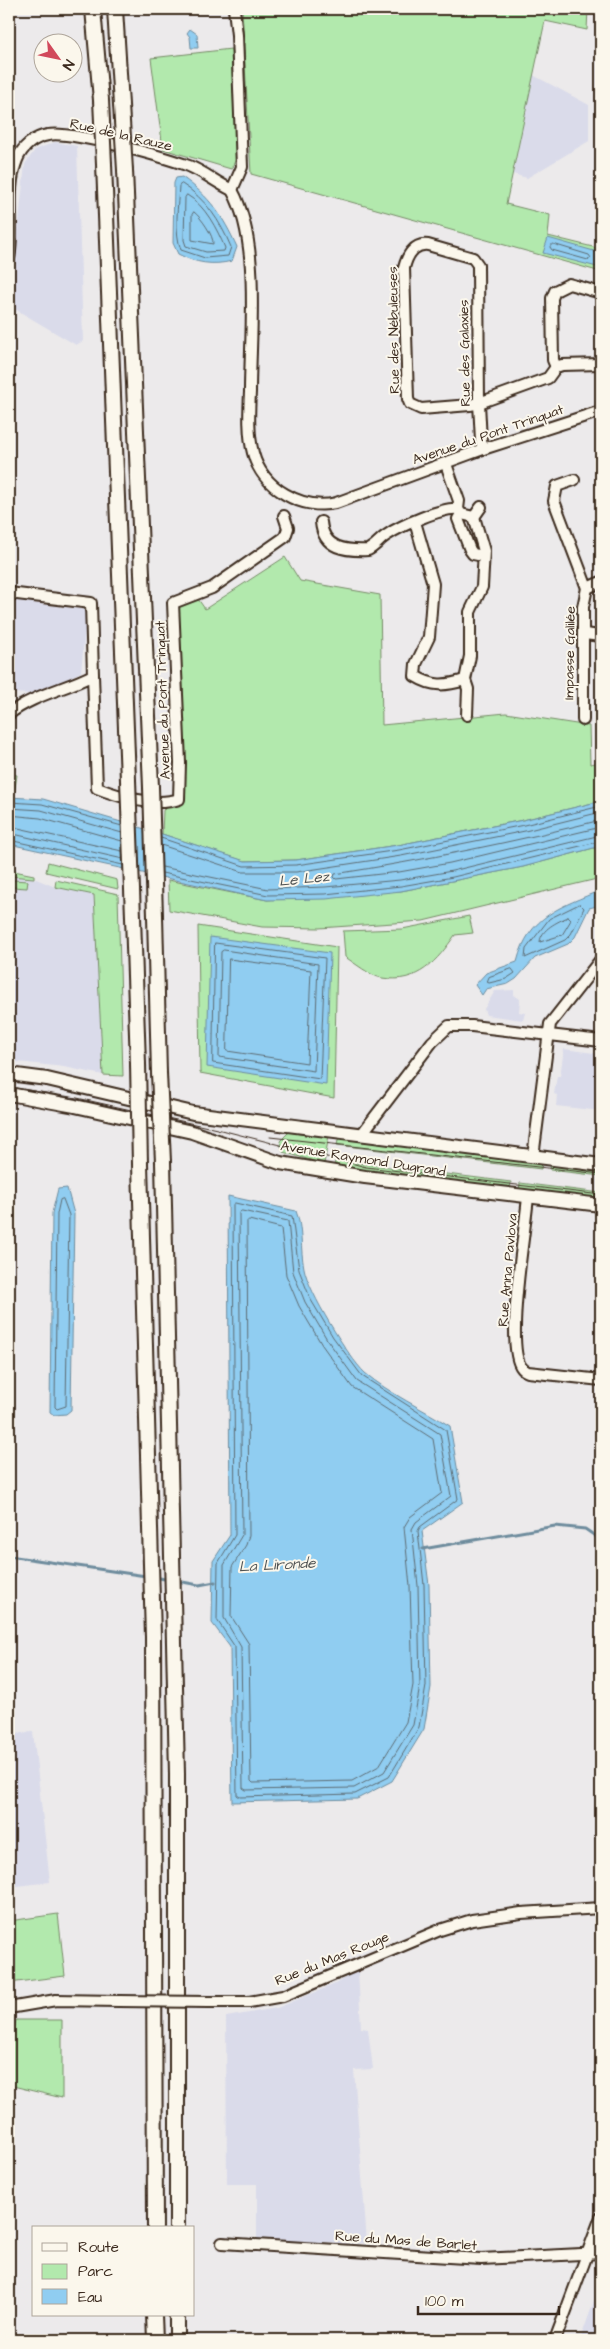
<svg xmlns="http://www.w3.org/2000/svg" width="610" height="2349" font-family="'Architects Daughter',sans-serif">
  <rect width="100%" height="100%" fill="#eceaeb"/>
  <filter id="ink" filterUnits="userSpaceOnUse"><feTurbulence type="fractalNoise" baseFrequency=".02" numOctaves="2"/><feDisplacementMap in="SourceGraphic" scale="10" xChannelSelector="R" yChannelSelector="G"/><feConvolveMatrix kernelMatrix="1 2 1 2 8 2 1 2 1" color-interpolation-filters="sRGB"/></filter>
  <g filter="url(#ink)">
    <g fill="#dadbea">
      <polygon points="533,75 589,105 589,141 527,178 513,174"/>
      <polygon points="55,142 77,146 83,341 76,345 10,306 25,164 35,150"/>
      <polygon points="9,600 87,610 81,672 37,694 9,693"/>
      <polygon points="9,876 34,878 55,887 94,895 103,1075 64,1067 9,1061"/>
      <polygon points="514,990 514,995 520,999 519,1012 525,1013 523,1020 486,1015 484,1009 495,991"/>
      <polygon points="564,1049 601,1054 601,1111 556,1106 557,1095 554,1094 557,1076 560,1076"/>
      <polygon points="33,1732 50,1882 9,1887 9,1734"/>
      <polygon points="358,1970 361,2028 368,2029 373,2069 354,2070 367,2243 257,2241 257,2184 227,2184 226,2017 277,2008 335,1984"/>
      <polygon points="601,2282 601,2340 580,2340"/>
    </g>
    <g fill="#b2e9ad" stroke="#768a66">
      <polygon points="242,9 588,9 587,30 545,21 506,204 550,215 548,236 601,249 601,272 251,174"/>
      <polygon points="231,49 236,159 231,169 163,149 151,58"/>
      <polygon points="285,557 300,581 380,595 382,725 506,713 589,726 590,764 601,762 601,801 523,820 398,845 296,860 244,861 162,834 163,810 179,802 183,792 178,606 198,599 205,609"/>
      <polygon points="9,774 17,775 14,794 9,794"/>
      <polygon points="601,846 601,878 423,921 319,928 262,927 169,910 168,880 267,900 401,891 523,867"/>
      <polygon points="48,862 117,880 118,889 46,872"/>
      <polygon points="9,870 34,875 34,878 9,876"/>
      <polygon points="13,880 28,881 27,888 12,887"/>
      <polygon points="56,880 118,894 123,1076 103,1075 94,895 55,887"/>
      <path d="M469 916 473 933 455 935C437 961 418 984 382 978 370 976 355 963 345 957L343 931 402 929Z"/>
      <polygon points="198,926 337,947 334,1098 200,1073"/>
      <polygon points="289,1132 311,1136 329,1135 324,1164 283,1152 280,1141"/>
      <polygon points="339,1136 542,1162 541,1169 337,1145"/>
      <polygon points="336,1158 357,1163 511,1182 510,1189 334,1166"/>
      <polygon points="551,1163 601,1169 601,1176 550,1170"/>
      <polygon points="520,1183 601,1193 601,1199 519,1190"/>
      <polygon points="58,1914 65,1976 9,1983 9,1921"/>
      <polygon points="16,2020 62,2020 62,2098 9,2085 9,2058"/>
    </g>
    <g fill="#90cdf1" stroke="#6e8c9d">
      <polygon points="190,29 197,34 198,48 191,48 190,37 187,33"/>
      <path d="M182 177C210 197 223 216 237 247L232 261C213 266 195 263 178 254L173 243 174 183 176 178Z"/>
      <polygon points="548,238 601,253 601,268 543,253"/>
      <polygon points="9,797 43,799 162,834 245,861 296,860 398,845 523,820 601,801 601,846 523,867 401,891 326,899 267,900 9,844"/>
      <path d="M601 890V905L589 908 575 937 568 944 535 958 516 979 508 984 486 989 482 995 475 985 486 973 517 962C529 915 561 907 601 890Z"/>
      <polygon points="210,937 330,953 326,1085 207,1067"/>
      <polygon points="67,1188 74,1214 71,1410 66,1414 54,1415 50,1412 52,1213 58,1189"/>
      <path d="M228 1196 296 1211C303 1229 300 1249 304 1268 308 1291 348 1357 365 1373 390 1394 423 1409 450 1426L463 1502 422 1531 429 1585 431 1687 424 1729 392 1781 357 1799 232 1802 230 1647 212 1623 213 1561 230 1535Z"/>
    </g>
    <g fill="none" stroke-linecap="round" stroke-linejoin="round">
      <g stroke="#5d6b72" stroke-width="1">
        <path d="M182 184C206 199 220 221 231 247L228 256 205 258 181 250C174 232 178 205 179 186Z"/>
        <path d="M187 195C205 205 217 229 225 248L224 251 206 252 186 246 184 240 185 198Z"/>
        <path d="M194 212C201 217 214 236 213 244L192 240V215Z"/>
        <polygon points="553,244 589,255 591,258 588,260 552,250 550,247"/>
        <polyline points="9,802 42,804 122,826"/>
        <polyline points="9,808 41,810 122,833"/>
        <polyline points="9,815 40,818 122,841"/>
        <path d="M601 820C513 842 425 860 335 874L334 877 336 879 399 872 450 863 601 827"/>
        <polyline points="9,826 122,851"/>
        <polyline points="9,833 123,859"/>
        <polyline points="161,838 244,866 296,865 399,850 524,825 601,806"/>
        <polyline points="9,840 123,865"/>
        <polyline points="161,845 243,872 296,872 401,856 525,831 601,812"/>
        <polyline points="162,867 268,889 325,887 400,880 452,871 601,835"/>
        <polyline points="162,873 268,895 325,894 401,886 453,877 601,841"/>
        <polygon points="580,904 584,908 571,934 565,940 525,958 526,949 549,919"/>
        <path d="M568 917 571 920 562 935 540 942C541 929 557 922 568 917Z"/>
        <polygon points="215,943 325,958 320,1079 213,1063"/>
        <polygon points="224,950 318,964 314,1071 219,1057 221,952"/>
        <polygon points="229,959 311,970 307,1063 227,1051"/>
        <polygon points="512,969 515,973 506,979 489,983 487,982 489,977"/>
        <polygon points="63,1199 69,1215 66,1406 57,1409 55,1407 57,1214 60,1200"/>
        <polygon points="235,1203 292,1216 299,1270 311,1300 333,1337 362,1376 446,1430 458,1499 420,1527 418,1531 424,1585 426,1686 419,1727 389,1777 355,1794 240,1797 237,1795 235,1647 217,1620 218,1563 235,1535 233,1205"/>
        <polygon points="242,1211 288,1221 293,1272 305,1302 328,1341 357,1381 440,1434 451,1496 416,1522 412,1529 418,1586 420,1686 413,1725 384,1772 354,1788 246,1790 243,1788 241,1647 224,1618 224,1565 242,1535 239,1213"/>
        <polygon points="249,1220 281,1228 286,1275 299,1306 322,1345 352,1387 433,1439 442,1493 410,1517 404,1527 410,1586 413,1685 406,1722 379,1766 352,1781 253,1783 251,1781 249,1644 231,1616 232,1567 246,1545 249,1535 247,1222"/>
      </g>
      <g stroke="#6e8c9d" stroke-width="3">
        <polyline points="423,1549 555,1526 585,1529 601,1540"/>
        <polyline points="9,1556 146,1576"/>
        <polyline points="155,1577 169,1580"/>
        <polyline points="177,1581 199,1585 215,1582"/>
      </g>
      <defs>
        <g id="minor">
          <path d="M232 190C261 242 250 333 250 392 249 412 248 434 253 453 262 488 302 511 336 503L483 449 601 411"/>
          <polyline points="232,190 242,167 237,35 234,9"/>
          <path d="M9 259C15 227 5 190 17 160 22 147 34 137 48 135 70 130 164 157 189 166 204 172 217 183 232 190"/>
          <polyline points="556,367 553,360 552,298 555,291 569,284 601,293"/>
          <path d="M483 449 481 441 479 403 478 265 473 258 428 245C414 243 407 256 404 268L408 399 410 404 421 409 470 405 479 403 548 378 556 367 562 365 601 364"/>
          <polyline points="446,464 459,501 458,509 461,514 458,519 470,550 473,554 483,556"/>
          <polyline points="574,480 557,486 554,501 587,588"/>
          <polyline points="461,514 474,517 484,551 482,587 470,612 470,656 465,680 468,689 467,715"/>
          <polyline points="474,517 481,507"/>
          <path d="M321 522C323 549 346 551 368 550 376 546 380 539 387 535 400 526 443 507 458 509"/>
          <path d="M415 522 433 584 429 637 416 664 415 676C433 687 445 686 465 680"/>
          <polyline points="587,588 601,582"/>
          <polyline points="9,593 91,603 93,675"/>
          <polyline points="584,634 601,636"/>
          <path d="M9 714C33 695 66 689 93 675L97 788C120 797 155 807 179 799L180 763 173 603 212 588 285 537 288 528 284 516"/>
          <polyline points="583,720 583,607 587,588"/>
          <polyline points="361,1135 432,1042 449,1026 472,1026 601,1041"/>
          <polyline points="533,1157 550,1024 601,959"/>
          <path d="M528 1196C526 1227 504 1348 522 1368 523 1370 526 1371 528 1372L601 1380"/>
          <polyline points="208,2002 249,2002 283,1996 440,1930 472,1920 521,1913 601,1908"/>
          <polyline points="9,2008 56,2000 119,2001"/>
          <polyline points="222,2243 481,2259 601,2253"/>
          <polyline points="555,2340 601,2217"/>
        </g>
        <g id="major">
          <polyline points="9,1074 47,1079 193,1113 601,1165"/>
          <polyline points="9,1094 75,1106 192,1132 280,1163 365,1177 601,1205"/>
        </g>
        <g id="highway">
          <polyline points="93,9 101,100"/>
          <polyline points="115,9 121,105"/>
          <polyline points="104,164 128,780"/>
          <polyline points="125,170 151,787"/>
          <polyline points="155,916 159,1073"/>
          <polyline points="133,917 138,1064"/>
          <polyline points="163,1162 177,1774 177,2228"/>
          <polyline points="140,1164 153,1637 155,2228"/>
          <polyline points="154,2315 155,2340"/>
          <polyline points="177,2315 177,2340"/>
        </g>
      </defs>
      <use href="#minor" stroke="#3b2a1e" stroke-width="14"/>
      <use href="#major" stroke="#3b2a1e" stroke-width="16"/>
      <use href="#highway" stroke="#3b2a1e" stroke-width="18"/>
      <use href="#minor" stroke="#fbf7ec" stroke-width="10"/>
      <use href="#major" stroke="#fbf7ec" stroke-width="12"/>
      <use href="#highway" stroke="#fbf7ec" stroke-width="14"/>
      <g stroke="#3b2a1e" stroke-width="1">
        <polyline points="9,1087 77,1098 217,1129 366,1167 601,1195"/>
        <polyline points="270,1137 601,1174"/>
      </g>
      <defs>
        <polyline id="minor-bridge" points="119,2001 208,2002"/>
        <g id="highway-bridge">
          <polyline points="101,100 104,164"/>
          <polyline points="121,105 125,170"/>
          <polyline points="128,780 133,917"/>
          <polyline points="151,787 155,916"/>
          <polyline points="138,1064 140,1164"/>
          <polyline points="159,1073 163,1162"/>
        </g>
      </defs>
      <use href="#minor-bridge" stroke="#3b2a1e" stroke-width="14" stroke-linecap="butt"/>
      <use href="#highway-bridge" stroke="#3b2a1e" stroke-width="18" stroke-linecap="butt"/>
      <use href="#minor-bridge" stroke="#fbf7ec" stroke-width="10"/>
      <use href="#highway-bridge" stroke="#fbf7ec" stroke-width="14"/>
    </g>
  </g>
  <g text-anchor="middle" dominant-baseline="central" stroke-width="4" stroke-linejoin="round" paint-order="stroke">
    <g font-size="14" fill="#3b2a1e" stroke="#fbf7ec">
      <text transform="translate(121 135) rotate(13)">Rue de la Rauze</text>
      <text transform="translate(394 330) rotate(-91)">Rue des Nébuleuses</text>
      <text transform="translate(465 353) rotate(-91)">Rue des Galaxies</text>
      <text transform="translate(488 435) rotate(-19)">Avenue du Pont Trinquat</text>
      <text transform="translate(570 653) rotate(-89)">Impasse Galilée</text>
      <text transform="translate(163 700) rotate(-92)">Avenue du Pont Trinquat</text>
      <text transform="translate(363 1159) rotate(9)">Avenue Raymond Dugrand</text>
      <text transform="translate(508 1270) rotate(-85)">Rue Anna Pavlova</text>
      <text transform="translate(332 1959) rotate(-22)">Rue du Mas Rouge</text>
      <text transform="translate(406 2241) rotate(4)">Rue du Mas de Barlet</text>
    </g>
    <g font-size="15" font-style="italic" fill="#505353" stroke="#fbf7ec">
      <text transform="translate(304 879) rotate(-6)">Le Lez</text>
      <text transform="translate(277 1565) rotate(-3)">La Lironde</text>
    </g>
  </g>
  <rect width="610" height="2349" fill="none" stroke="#fbf7ec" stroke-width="30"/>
  <rect x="15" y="15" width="580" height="2319" fill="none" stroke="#3b2a1e" stroke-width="2" filter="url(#ink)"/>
  <rect x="32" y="2226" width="162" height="90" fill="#fbf7ec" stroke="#aea59a"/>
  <rect x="42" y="2243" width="25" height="8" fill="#fbf7ec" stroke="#aea59a"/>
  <text x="78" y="2252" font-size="15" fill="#3b2a1e">Route</text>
  <rect x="42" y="2264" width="25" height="15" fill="#b2e9ad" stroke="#aea59a"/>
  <text x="78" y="2276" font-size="15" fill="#3b2a1e">Parc</text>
  <rect x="42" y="2289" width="25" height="15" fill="#90cdf1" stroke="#aea59a"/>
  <text x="78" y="2302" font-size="15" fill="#3b2a1e">Eau</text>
  <g transform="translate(58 58) rotate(123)"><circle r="24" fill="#fbf7ec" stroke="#aea59a"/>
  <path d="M0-4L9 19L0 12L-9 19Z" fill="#d1495b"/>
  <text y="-8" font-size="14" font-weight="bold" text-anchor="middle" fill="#3b2a1e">N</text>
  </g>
  <path d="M418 2306v8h141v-8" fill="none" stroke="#3b2a1e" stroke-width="2.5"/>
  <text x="425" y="2306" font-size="15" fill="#3b2a1e" stroke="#fbf7ec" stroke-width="4" paint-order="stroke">100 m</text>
</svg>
